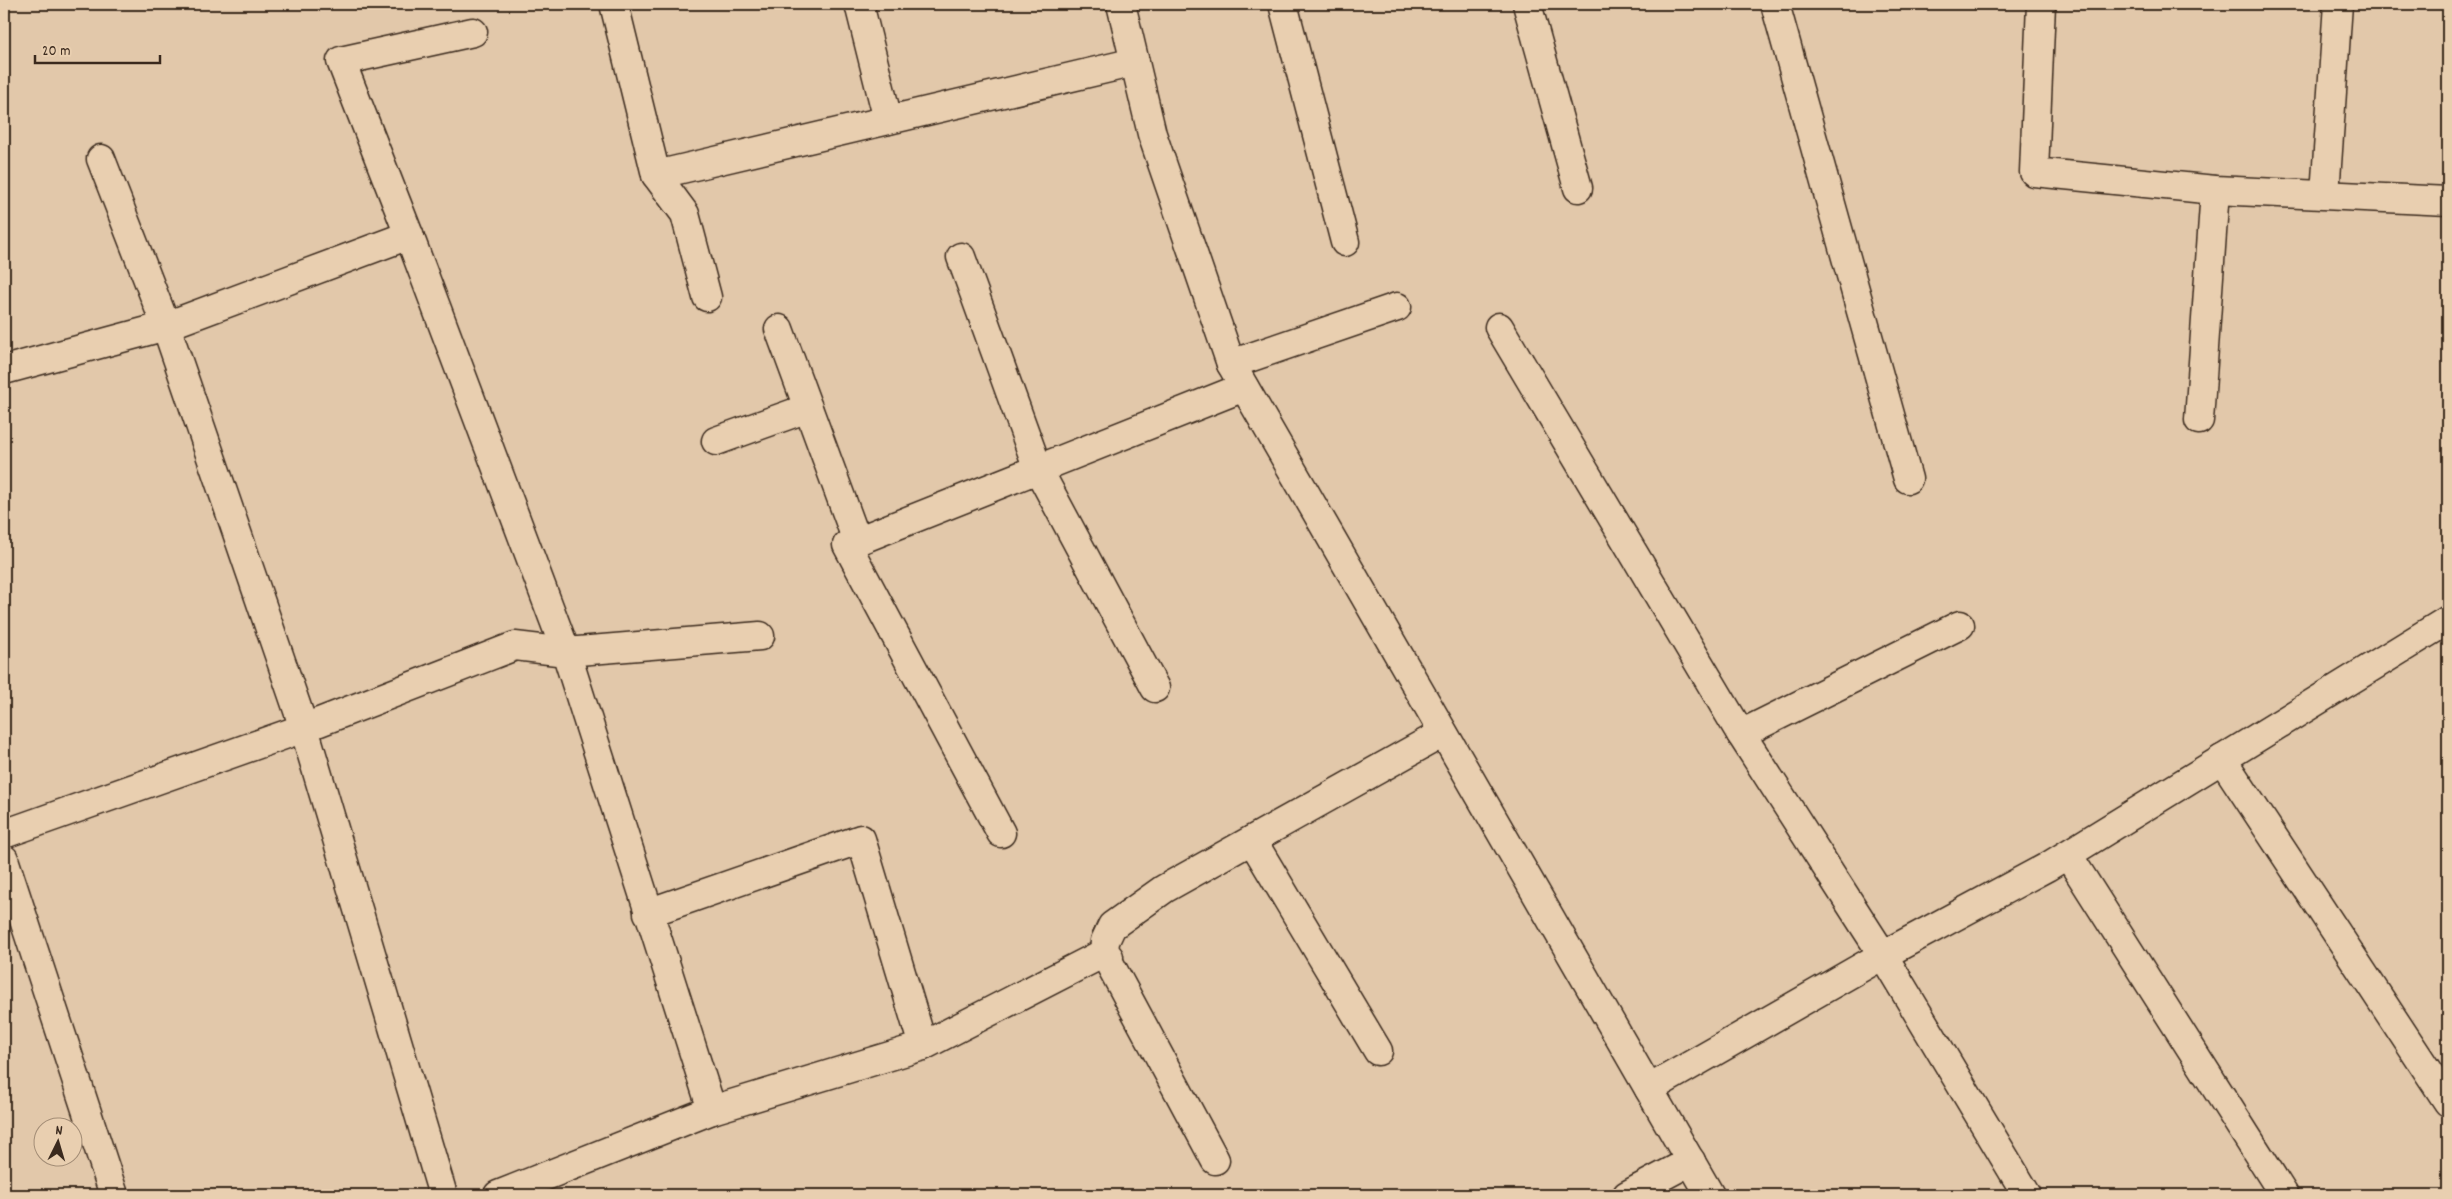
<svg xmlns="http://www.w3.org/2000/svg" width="2452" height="1199" font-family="Dekko,sans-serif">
  <rect width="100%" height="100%" fill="#e2c8aa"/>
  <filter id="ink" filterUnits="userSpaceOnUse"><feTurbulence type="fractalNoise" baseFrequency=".02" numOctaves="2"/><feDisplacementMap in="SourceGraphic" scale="10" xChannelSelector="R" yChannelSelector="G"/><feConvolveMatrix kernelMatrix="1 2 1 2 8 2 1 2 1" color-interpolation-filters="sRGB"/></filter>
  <g filter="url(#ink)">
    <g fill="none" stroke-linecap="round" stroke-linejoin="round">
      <defs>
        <g id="street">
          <polyline points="614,4 656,175 1135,62"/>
          <polyline points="859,4 888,120"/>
          <polyline points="1121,4 1152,134 1231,364 1710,1195"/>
          <polyline points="1283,4 1345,242"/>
          <polyline points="1527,4 1578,188"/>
          <polyline points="1775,4 1908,479"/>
          <polyline points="2041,4 2034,172 2215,190 2448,201"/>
          <polyline points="473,32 341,61 409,235 566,652 760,636"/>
          <polyline points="101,159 166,326 409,235"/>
          <polyline points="656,175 685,214 707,297"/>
          <polyline points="2325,194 2338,4"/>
          <polyline points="961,257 1038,469 1155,688"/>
          <polyline points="1499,327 1741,734 1883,955 2027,1195"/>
          <polyline points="779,329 857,541"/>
          <polyline points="1231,364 1397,307"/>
          <polyline points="4,370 166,326 304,728 515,646 566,652 712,1110 498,1195"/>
          <polyline points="2199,420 2215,190"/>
          <polyline points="716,441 808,408"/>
          <polyline points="1741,734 1960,625"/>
          <polyline points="2222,759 2448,1102"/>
          <polyline points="1001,833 847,545 1244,387"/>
          <polyline points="4,834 304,728 443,1195"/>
          <polyline points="1252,840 1378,1051"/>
          <polyline points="2068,855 2284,1195"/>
          <polyline points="4,859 114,1195"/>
          <polyline points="648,913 861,839 923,1046 712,1110"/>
          <polyline points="923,1046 1104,953 1109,957"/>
          <polyline points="1649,1089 1883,955 2047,867 2448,620"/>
          <polyline points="1215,1160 1104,953 1105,941 1112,926 1164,889 1443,733"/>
          <polyline points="1627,1195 1691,1161"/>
        </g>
      </defs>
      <use href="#street" stroke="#3b2a1e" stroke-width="31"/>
      <use href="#street" stroke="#e9cfb0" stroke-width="28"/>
    </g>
  </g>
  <rect width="2452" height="1199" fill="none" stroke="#e9cfb0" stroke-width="20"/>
  <rect x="10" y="10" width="2432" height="1179" fill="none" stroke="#3b2a1e" stroke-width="2" filter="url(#ink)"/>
  <g transform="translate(58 1142) rotate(5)"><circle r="24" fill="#e9cfb0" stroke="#a38d76"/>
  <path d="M0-4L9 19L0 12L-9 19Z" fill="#3b2a1e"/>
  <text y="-8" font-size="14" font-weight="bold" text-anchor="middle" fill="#3b2a1e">N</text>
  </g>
  <path d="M35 55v8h125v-8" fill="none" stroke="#3b2a1e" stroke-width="2.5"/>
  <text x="42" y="55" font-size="15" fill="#3b2a1e" stroke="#e9cfb0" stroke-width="4" paint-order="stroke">20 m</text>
</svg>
